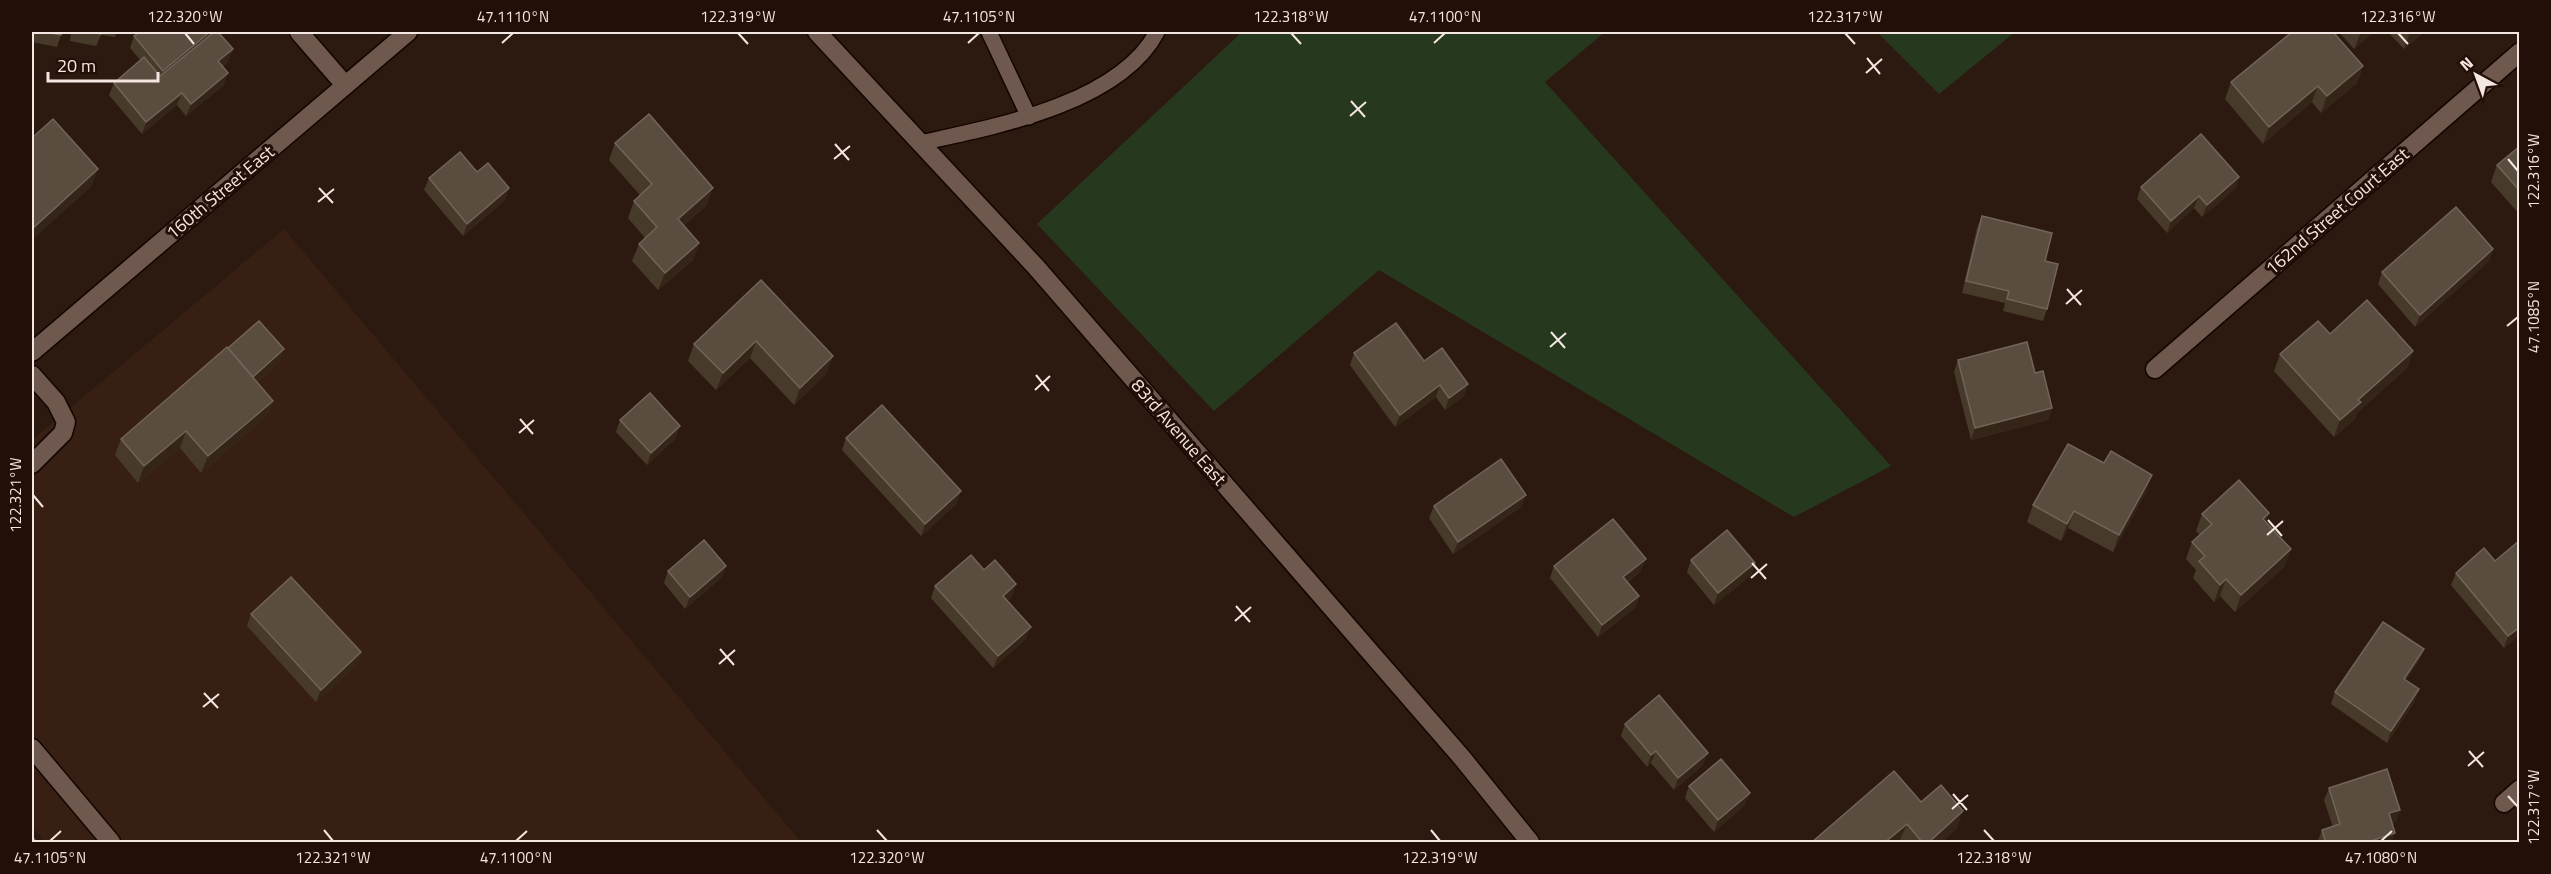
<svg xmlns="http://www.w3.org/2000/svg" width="2551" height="874" font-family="'Titillium Web',sans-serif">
  <rect width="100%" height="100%" fill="#2c1a10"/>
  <polygon fill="#381f13" points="284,229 801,842 45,842 32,827 32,440"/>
  <g fill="#26391f">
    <polygon points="1242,32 1605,32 1545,82 1891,466 1794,517 1379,270 1214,411 1037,224"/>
    <polygon points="1877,32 2015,32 1939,94"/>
  </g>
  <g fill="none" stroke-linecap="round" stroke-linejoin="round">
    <defs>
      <g id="lane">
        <polyline points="989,32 1029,117"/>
        <path d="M920 143C993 127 1119 104 1157 32"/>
      </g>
      <g id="street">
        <polyline points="299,32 345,85"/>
        <polyline points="817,32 1036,267 1463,759 1530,842"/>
        <polyline points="2155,369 2520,52"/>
        <polyline points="32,375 56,402 66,422 63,433 32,464"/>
        <polyline points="32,748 111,842"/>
        <polyline points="2504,803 2520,789"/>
      </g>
      <polyline id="secondary" points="32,352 408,32"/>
    </defs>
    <use href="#lane" stroke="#130501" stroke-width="18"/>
    <use href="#street" stroke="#130501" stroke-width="21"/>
    <use href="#secondary" stroke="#130501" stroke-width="21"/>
    <use href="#lane" stroke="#6f584e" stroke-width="15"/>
    <use href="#street" stroke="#6f584e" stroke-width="18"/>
    <use href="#secondary" stroke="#6f584e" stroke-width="18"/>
  </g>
  <g fill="#483a2b">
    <polygon points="32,32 62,32 57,47 32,42"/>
    <polygon points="71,32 117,32 115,37 101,35 96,46 70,41"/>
    <polygon points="140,32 213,32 212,33 233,49 228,61 223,66 224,85 186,116 177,105 142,134 109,95 114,83 141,61 130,48 134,36"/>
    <polygon points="2339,32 2373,32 2354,49"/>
    <polygon points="2388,32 2424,32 2404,49"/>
    <polygon points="2363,66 2357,83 2321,113 2312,102 2263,144 2225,99 2231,82"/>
    <polygon points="615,143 707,205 684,225 699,243 693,260 658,290 632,261 639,244 645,238 628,218 634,201 640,195 609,160"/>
    <polygon points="2520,146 2520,215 2491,182 2497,165"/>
    <polygon points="2239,177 2235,189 2202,217 2194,208 2167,233 2137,199 2141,187"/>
    <polygon points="429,178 509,188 505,200 463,236 424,190"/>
    <polygon points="1982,216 2045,261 2047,309 2043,321 2003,311 2005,303 1962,293 1977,228"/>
    <polygon points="2493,249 2489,261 2415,327 2378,284 2382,272"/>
    <polygon points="761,280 827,373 794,405 750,358 716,390 688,361 694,344"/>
    <polygon points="2330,334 2413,351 2407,368 2357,413 2355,419 2334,437 2274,371 2280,354"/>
    <polygon points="228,348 280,361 257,382 273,401 266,417 201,473 180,448 138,483 115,455 121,439"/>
    <polygon points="1354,353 1424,361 1464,396 1445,410 1436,397 1395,427 1350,365"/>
    <polygon points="1958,360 2035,373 2052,408 2048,420 1971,440 1954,372"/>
    <polygon points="620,420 676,438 647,465 616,432"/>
    <polygon points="846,438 957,503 921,536 842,450"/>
    <polygon points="2146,492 2113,552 2068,528 2061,541 2027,522 2033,505"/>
    <polygon points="1526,495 1521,507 1453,554 1429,518 1434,506"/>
    <polygon points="2202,514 2266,522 2285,566 2235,612 2220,596 2214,602 2193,578 2196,570 2186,559 2192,542 2200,535 2196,531"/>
    <polygon points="2520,540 2520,635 2504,648 2451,585 2456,573 2495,561"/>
    <polygon points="1691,560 1755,563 1751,575 1714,605 1687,572"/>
    <polygon points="726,566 721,578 685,609 664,583 668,571"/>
    <polygon points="1554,566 1641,571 1628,582 1639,596 1635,608 1598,637 1550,578"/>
    <polygon points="984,570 1016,584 1012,596 1007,601 1026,639 993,668 931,598 935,586"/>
    <polygon points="251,614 361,652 357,664 316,702 247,626"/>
    <polygon points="2419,661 2406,680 2415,701 2387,743 2331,704 2335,692"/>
    <polygon points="1625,724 1703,765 1674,790 1651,763 1647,767 1621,736"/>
    <polygon points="1689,786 1745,805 1714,832 1685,798"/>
    <polygon points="2329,788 2396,822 2392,823 2391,843 2317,843 2322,830 2333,827 2324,800"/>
    <polygon points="1921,802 1957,828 1941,843 1902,843 1900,840 1898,843 1811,843"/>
  </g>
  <g fill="#352518">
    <polygon points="210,32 213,32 209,41 159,83 163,71"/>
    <polygon points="2361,32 2373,32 2354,49"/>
    <polygon points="2410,32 2424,32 2404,49"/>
    <polygon points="233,49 228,61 214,73 218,61"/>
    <polygon points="2363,66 2357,83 2321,113 2327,96"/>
    <polygon points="228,73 224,85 186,116 191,104"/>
    <polygon points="2318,86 2312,102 2263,144 2269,127"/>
    <polygon points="182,93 177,105 142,134 146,122"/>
    <polygon points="98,169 92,186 32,240 32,229"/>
    <polygon points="2239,177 2235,189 2202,217 2207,205"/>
    <polygon points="509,188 505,200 463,236 467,224"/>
    <polygon points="713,188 707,205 672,235 678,219"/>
    <polygon points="2199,196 2194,208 2167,233 2171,221"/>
    <polygon points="699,243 693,260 658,290 665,273"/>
    <polygon points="2493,249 2489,261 2415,327 2420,315"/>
    <polygon points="756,341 750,358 716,390 723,373"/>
    <polygon points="284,349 280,361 249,389 253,377"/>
    <polygon points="2413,351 2407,368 2357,413 2355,419 2334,437 2340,420 2358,400"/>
    <polygon points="833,356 827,373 794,405 800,388"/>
    <polygon points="1468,384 1464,396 1445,410 1449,398"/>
    <polygon points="1440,385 1436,397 1395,427 1400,415"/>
    <polygon points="273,401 266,417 201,473 208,456"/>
    <polygon points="2052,408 2048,420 1971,440 1975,428"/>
    <polygon points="680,426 676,438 647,465 651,453"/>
    <polygon points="186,431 180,448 138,483 144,466"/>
    <polygon points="2152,475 2146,492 2113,552 2119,535"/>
    <polygon points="961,491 957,503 921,536 925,524"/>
    <polygon points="1526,495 1521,507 1453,554 1458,542"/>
    <polygon points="2074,511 2068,528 2061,541 2067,524"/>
    <polygon points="2269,513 2263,530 2263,519"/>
    <polygon points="2291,549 2285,566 2235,612 2241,595"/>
    <polygon points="1646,559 1641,571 1619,589 1623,577"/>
    <polygon points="1755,563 1751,575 1714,605 1718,593"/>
    <polygon points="726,566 721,578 685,609 690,597"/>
    <polygon points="2226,579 2220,596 2214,602 2220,585"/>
    <polygon points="1016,584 1012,596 999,608 1003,596"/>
    <polygon points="1639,596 1635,608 1598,637 1602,625"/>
    <polygon points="1031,627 1026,639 993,668 998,656"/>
    <polygon points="2520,627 2520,635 2504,648 2508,636"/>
    <polygon points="2424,649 2419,661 2399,691 2404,679"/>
    <polygon points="361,652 357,664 316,702 321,690"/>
    <polygon points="2419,689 2415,701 2387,743 2391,731"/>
    <polygon points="1656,751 1651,763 1647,767 1651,755"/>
    <polygon points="1708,753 1703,765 1674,790 1678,778"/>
    <polygon points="1750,793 1745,805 1714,832 1718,820"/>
    <polygon points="2400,810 2396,822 2384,825 2389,813"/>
    <polygon points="1963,811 1957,828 1941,843 1928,843"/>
    <polygon points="1907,824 1900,840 1898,843 1884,843"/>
    <polygon points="2395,833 2391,843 2365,843"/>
  </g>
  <g fill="#5a4c3e" stroke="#726458" stroke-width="1.5">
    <polygon points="45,32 62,32 61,35"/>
    <polygon points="85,32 101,32 101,34"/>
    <polygon points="140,32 210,32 163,71 134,36"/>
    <polygon points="214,32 218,32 233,49 218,61 228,73 191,104 182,93 146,122 114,83 144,57 160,76"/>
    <polygon points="2292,32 2333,32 2363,66 2327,96 2318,86 2269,127 2231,82"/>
    <polygon points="649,114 713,188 678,219 699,243 665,273 639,244 657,227 634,201 652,184 615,143"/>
    <polygon points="53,119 98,169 32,229 32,138"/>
    <polygon points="2201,134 2239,177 2207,205 2199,196 2171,221 2141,187"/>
    <polygon points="2520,146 2520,191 2497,165"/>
    <polygon points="460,152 477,172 488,163 509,188 467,224 429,178"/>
    <polygon points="2456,207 2493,249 2420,315 2382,272"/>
    <polygon points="1982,216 2052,233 2045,261 2058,264 2047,309 2007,299 2009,291 1966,281"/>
    <polygon points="761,280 833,356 800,388 756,341 723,373 694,344"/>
    <polygon points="2367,300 2413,351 2358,400 2361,402 2340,420 2280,354 2318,321 2330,334"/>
    <polygon points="259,321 284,349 253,377 228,348"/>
    <polygon points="1396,323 1424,361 1442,348 1468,384 1449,398 1440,385 1400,415 1354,353"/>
    <polygon points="2027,342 2035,373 2043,371 2052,408 1975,428 1958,360"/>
    <polygon points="227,347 273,401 208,456 186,431 144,466 121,439"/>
    <polygon points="650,393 680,426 651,453 620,420"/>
    <polygon points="882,405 961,491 925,524 846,438"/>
    <polygon points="2068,444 2104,463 2111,451 2152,475 2119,535 2074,511 2067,524 2033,505"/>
    <polygon points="1501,459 1526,495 1458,542 1434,506"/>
    <polygon points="2239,480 2269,513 2263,519 2291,549 2241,595 2226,579 2220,585 2199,561 2205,556 2192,542 2212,524 2202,514"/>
    <polygon points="1613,519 1646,559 1623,577 1639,596 1602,625 1554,566"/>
    <polygon points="1727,530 1755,563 1718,593 1691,560"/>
    <polygon points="704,540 726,566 690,597 668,571"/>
    <polygon points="2520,540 2520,627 2508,636 2456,573 2484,548 2495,561"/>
    <polygon points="971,555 984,570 995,560 1016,584 1003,596 1031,627 998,656 935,586"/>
    <polygon points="291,577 361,652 321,690 251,614"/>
    <polygon points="2383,622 2424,649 2404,679 2419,689 2391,731 2335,692"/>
    <polygon points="1659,695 1708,753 1678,778 1656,751 1651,755 1625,724"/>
    <polygon points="1721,759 1750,793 1718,820 1689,786"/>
    <polygon points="2387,769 2400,810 2389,813 2395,833 2365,843 2326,843 2322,830 2340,824 2329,788"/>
    <polygon points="1894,771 1921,802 1941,785 1963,811 1928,843 1923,843 1907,824 1884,843 1811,843"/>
    <polygon points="32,836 37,843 32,843"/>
  </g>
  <path fill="none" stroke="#f4e6e0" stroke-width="2" d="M185 33 194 44M738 33 748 44M1291 33 1301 44M1845 33 1855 44M2398 33 2408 44M502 43 513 33M968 43 979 33M1434 43 1445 33M1867 58 1880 74M1866 73 1882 59M1351 101 1365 117M1350 116 1366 102M835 144 849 160M834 159 850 146M2508 159 2518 171M319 188 333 203M318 202 334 189M2067 289 2081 305M2066 304 2082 290M2507 326 2518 317M1551 332 1565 348M1550 347 1566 333M1036 375 1049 391M1035 390 1050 376M520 419 533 434M519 433 534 420M33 495 43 507M2268 520 2282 536M2267 535 2283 521M1752 563 1766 579M1751 578 1767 564M1236 606 1250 622M1235 621 1251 607M720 649 734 665M719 664 735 650M204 693 218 708M203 707 219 694M2469 751 2483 767M2468 766 2484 752M1953 794 1967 810M2508 796 2518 807M1952 809 1968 795M324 830 333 841M877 830 887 841M1431 830 1440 841M1984 830 1994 841M50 841 61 831M516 841 527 831M2381 841 2392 831"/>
  <g text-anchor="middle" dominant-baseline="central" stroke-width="6" stroke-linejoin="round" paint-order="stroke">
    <g font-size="18" fill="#f4e6e0" stroke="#221008">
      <text transform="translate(220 192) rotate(-40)">160th Street East</text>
      <text transform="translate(2337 211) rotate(-41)">162nd Street Court East</text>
      <text transform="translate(1179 432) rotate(49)">83rd Avenue East</text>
    </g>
  </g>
  <rect width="2551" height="874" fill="none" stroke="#221008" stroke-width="66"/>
  <g transform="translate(2476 75) rotate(319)" stroke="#221008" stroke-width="4.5" paint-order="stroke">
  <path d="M0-4.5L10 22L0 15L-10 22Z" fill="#f4e6e0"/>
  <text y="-9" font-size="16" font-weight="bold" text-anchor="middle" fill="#f4e6e0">N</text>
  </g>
  <path d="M48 72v9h110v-9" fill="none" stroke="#f4e6e0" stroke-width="3"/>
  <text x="57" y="72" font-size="18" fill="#f4e6e0" stroke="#221008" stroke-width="4.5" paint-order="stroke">20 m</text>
  <rect x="33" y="33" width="2485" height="808" fill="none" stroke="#f4e6e0" stroke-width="2"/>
  <g font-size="15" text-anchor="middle" fill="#f4e6e0">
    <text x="185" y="22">122.320°W</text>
    <text x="513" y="22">47.1110°N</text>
    <text x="738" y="22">122.319°W</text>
    <text x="979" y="22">47.1105°N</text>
    <text x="1291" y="22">122.318°W</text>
    <text x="1445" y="22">47.1100°N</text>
    <text x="1845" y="22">122.317°W</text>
    <text x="2398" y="22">122.316°W</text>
    <text transform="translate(2534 171) rotate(-90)" y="5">122.316°W</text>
    <text transform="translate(2534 317) rotate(-90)" y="5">47.1085°N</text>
    <text transform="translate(16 495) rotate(-90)" y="5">122.321°W</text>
    <text transform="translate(2534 807) rotate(-90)" y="5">122.317°W</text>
    <text x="50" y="863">47.1105°N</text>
    <text x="333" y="863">122.321°W</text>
    <text x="516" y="863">47.1100°N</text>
    <text x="887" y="863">122.320°W</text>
    <text x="1440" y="863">122.319°W</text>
    <text x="1994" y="863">122.318°W</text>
    <text x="2381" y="863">47.1080°N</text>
  </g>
</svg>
